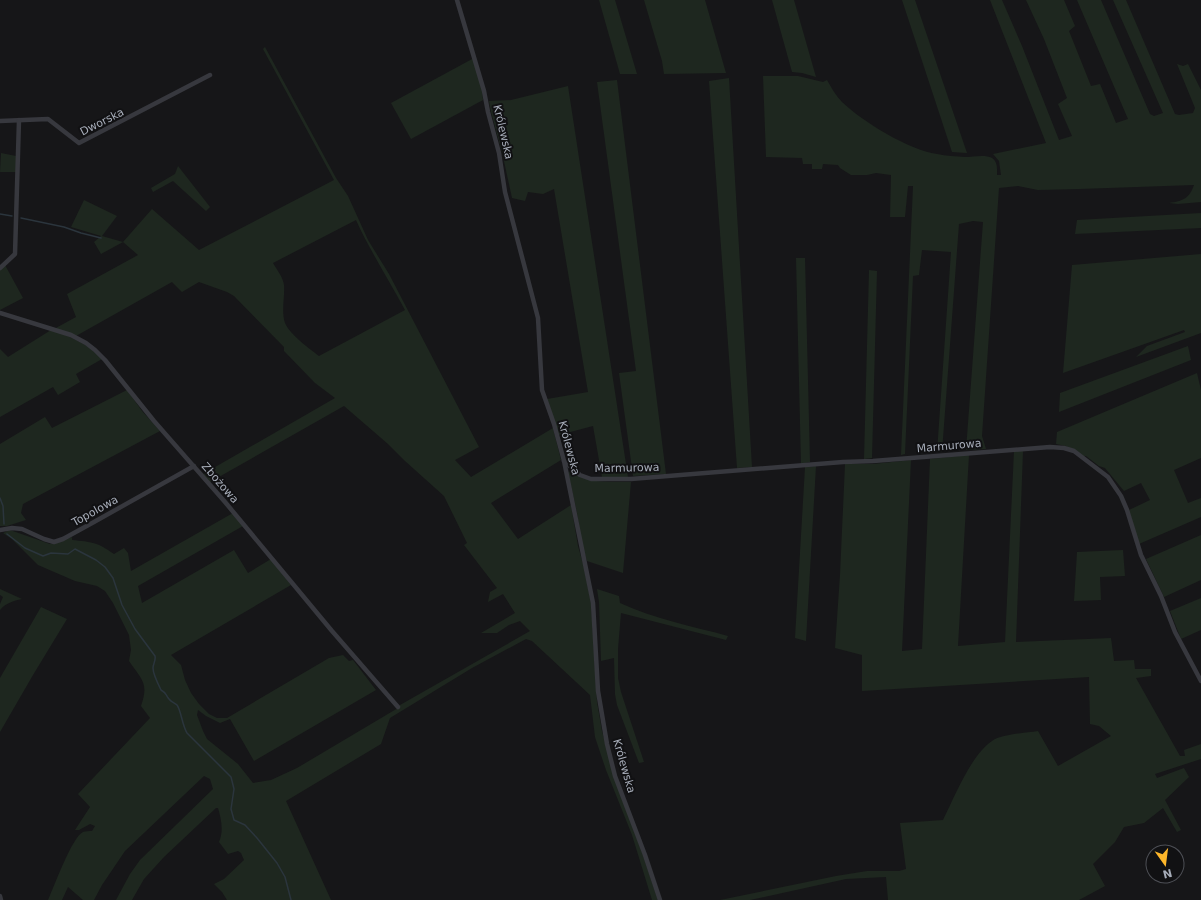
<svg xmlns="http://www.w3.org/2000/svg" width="1201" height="900" font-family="'DejaVu Sans',sans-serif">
  <rect width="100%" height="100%" fill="#161618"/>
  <g fill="#1e271f" fill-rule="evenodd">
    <polygon points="599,0 615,0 637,74 620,74"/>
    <polygon points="644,0 705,0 726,73 664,74 662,61"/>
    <polygon points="772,0 794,0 816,77 802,73 792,72"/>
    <polygon points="902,0 915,0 967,153 952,152"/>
    <path d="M990 0H1002L1022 46 1059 140 1072 136 1058 104 1067 98 1044 39 1026 0H1064L1075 26 1069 31 1091 86 1100 84 1116 123 1128 119 1077 0H1101L1150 114 1154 116 1163 113 1113 0H1126L1175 114 1179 115 1193 113 1195 108 1177 64 1183 66 1188 64 1201 90V202L1178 204 1169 203C1183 201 1189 199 1194 185L1079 189 1038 190 1018 186 999 188 982 436 986 449 966 450 983 222 973 221 959 224 942 452H937L951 252 922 250 919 275 913 276 905 454 901 455 913 186H908L905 217H890L891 175 876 173 867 175H851L840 168 838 165 823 164 822 169H812V164H803L802 158 766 157 763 76H798L823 82 827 80C831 87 836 96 842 102 863 122 909 150 937 154 946 156 956 156 965 157 973 157 985 154 992 158 998 162 997 169 997 175H1001L999 161 993 154 1046 143Z"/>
    <path d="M265 47 336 178 348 196 368 240 389 274 479 447 455 460 471 477 553 428 561 460 491 503 518 539 571 505 578 546 584 567 591 603 597 702 602 731 615 780 643 855 658 900H652L632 835 606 770 595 737 590 695 532 641 526 639 472 668 390 718 381 744 286 801 331 900H227L222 892 214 884 224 879 244 860 241 853 238 851 228 854 219 842C224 831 221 818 218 808H216L164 857 144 879 132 900H116L130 874 140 860 213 789 210 779 204 776 125 851 102 885 94 900H83L68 887 62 900H48C54 887 72 837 83 832 85 831 90 831 92 831L95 826 90 824 79 830H75L90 807 78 794 150 718 141 706C149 683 142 680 129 661L131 650 129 635 113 603 105 591 97 586 75 581 38 565 12 539 3 533 10 530 50 544 72 537V540C92 542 97 542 114 554L124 548 128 553 131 571 233 513 243 526 138 586 142 603 234 550 248 573 271 559 291 585 171 655 181 665 185 680 191 693 199 704 209 714 217 718H227L329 658 343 655 349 661 353 660 376 690 254 761 230 719 220 723 206 716 198 710 197 715 203 731 207 739 238 764 253 783 271 780 297 768 398 708 400 705 530 631 520 621 509 625 497 633H481L515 613 503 594 488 602 490 592 497 588 464 545 467 543 444 496 405 461 388 444 344 406 210 482 203 474 335 398 315 383 284 351V347L234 296 227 292 199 282 182 292 172 282 76 336 54 329 76 317 67 294 138 255 123 242 101 254 94 242 101 236 71 227 84 200 117 216 102 236 123 242 152 209 199 250 334 180 263 49ZM356 220C370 251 389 280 405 310L319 356C309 348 290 335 285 323 281 311 285 297 284 285 283 277 277 270 273 263Z"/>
    <polygon points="474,58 481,83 483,100 411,139 391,103"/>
    <polygon points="729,78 752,467 737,468 709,81"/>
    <polygon points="617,80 666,474 633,476 619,373 636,371 597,82"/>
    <polygon points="568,86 628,477 602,477 593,426 559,435 547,399 588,392 554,189 543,194 528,192 525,201 512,198 502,152 491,112 489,101 511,100"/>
    <polygon points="1,153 16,156 16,172 0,172"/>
    <polygon points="178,166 210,207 206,211 173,181 153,192 151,188 175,174"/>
    <polygon points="1201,213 1201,228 1075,234 1077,220"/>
    <polygon points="1201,254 1201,333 1136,357 1147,346 1185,332 1184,330 1063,373 1072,265"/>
    <polygon points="796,258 805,258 810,462 801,464"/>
    <polygon points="5,265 23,298 0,310 0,270"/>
    <polygon points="869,270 877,271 872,458 864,459"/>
    <path d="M51 330C70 336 88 344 102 359L76 374 80 382 58 395 53 387 0 417V349L8 357Z"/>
    <polygon points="1188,346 1191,360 1059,412 1060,393"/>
    <polygon points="1197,373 1201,390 1201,458 1174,470 1188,503 1201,498 1201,517 1139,544 1129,510 1150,500 1141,483 1124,491 1105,468 1099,466 1086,456 1083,456 1066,446 1056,444 1057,432"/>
    <polygon points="127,390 142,411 160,431 23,504 21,513 26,520 7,526 0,526 0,444 45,417 52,428"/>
    <path d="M1014 451H1023L1016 642 1111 638 1114 661 1134 660 1135 669H1151V676L1136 678 1180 756H1185L1184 750 1201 744V759L1155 774 1157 778 1184 768 1189 777 1165 800 1181 830 1177 832 1163 808 1144 823 1124 827 1115 842 1093 864 1105 886 1079 900H888L886 877 846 879 750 900H720L836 876 867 871H899L906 869 900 823 943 820C955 796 971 755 992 741 1001 734 1026 733 1038 731L1058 766 1111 736 1099 726 1090 724 1089 677 862 691V655L835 648 840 575 845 464H873L911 460 902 651 922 649 930 459 969 455 958 646 1005 642Z"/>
    <polygon points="816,466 806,641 795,638 805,467"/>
    <path d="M572 471C590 485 609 481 631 482L623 573 587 561 582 546 577 513 568 472Z"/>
    <polygon points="1201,535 1201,580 1164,597 1146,559"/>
    <polygon points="1123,550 1125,576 1100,577 1101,600 1074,601 1077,552"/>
    <path d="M0 589 22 599C13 601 6 603 0 610V604L3 597 0 595Z"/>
    <path d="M597 589 619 596 620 603C654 619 692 626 728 636L726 640 621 613 618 649V678L621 692 644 762 639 763 617 705 615 694 614 658 601 661 599 602Z"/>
    <polygon points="1201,598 1201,630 1181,639 1170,611"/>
    <polygon points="41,607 67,619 33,675 0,732 0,678"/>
  </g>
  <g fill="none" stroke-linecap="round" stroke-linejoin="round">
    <g stroke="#2b353d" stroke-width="1.5">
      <polyline points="0,214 12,216"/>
      <polyline points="21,218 64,227 81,233 101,238"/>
      <polyline points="0,498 3,506 4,524"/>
      <path d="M7 534 25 548 43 556 51 553 68 554 75 549 96 560 105 567 113 578 122 605 135 629 155 656C156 661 153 664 153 668 153 673 159 686 161 690 168 694 165 695 169 699 171 702 175 703 177 705 181 710 182 725 187 733L231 777 234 789 231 809 234 820 245 825 257 838 277 863 285 877 291 900"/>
    </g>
    <g stroke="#37383e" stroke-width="4.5">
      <polyline points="457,0 484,91 488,112 499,153 505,192 538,318 542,390 554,424 564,461 593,603 598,691 607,744 615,776 645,855 660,900"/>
      <polyline points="0,121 48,119 79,143 210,75"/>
      <polyline points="0,268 15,254 19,120"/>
      <polyline points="0,313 71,335 86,343 95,350 105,360 154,421 225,502 332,631 398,707"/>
      <polyline points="564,461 580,475 591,479 631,479 843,462 873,461 1050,447 1064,448 1074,451 1108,477 1121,496 1127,510 1141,555 1161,596 1175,632 1201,681"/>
      <polyline points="0,530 12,528 22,529 44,539 54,542 63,539 94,522 194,466"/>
      <polyline points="0,896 1,900"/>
    </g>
  </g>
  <g text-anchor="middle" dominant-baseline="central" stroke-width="4" stroke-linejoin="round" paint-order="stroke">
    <g font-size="11" fill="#a7adb9" stroke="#111113">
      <text transform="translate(102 122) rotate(-27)">Dworska</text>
      <text transform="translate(503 132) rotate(77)">Królewska</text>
      <text transform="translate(949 446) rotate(-5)">Marmurowa</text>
      <text transform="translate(569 448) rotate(75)">Królewska</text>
      <text transform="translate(627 468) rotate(-1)">Marmurowa</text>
      <text transform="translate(220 483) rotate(49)">Zbożowa</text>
      <text transform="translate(95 511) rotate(-29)">Topolowa</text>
      <text transform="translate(624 766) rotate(74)">Królewska</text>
    </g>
  </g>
  <g transform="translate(1165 864) rotate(166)"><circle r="19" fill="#111113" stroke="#4d4f55"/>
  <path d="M0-3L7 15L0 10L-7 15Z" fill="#fdb62a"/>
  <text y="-6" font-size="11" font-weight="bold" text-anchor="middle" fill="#a7adb9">N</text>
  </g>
</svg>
